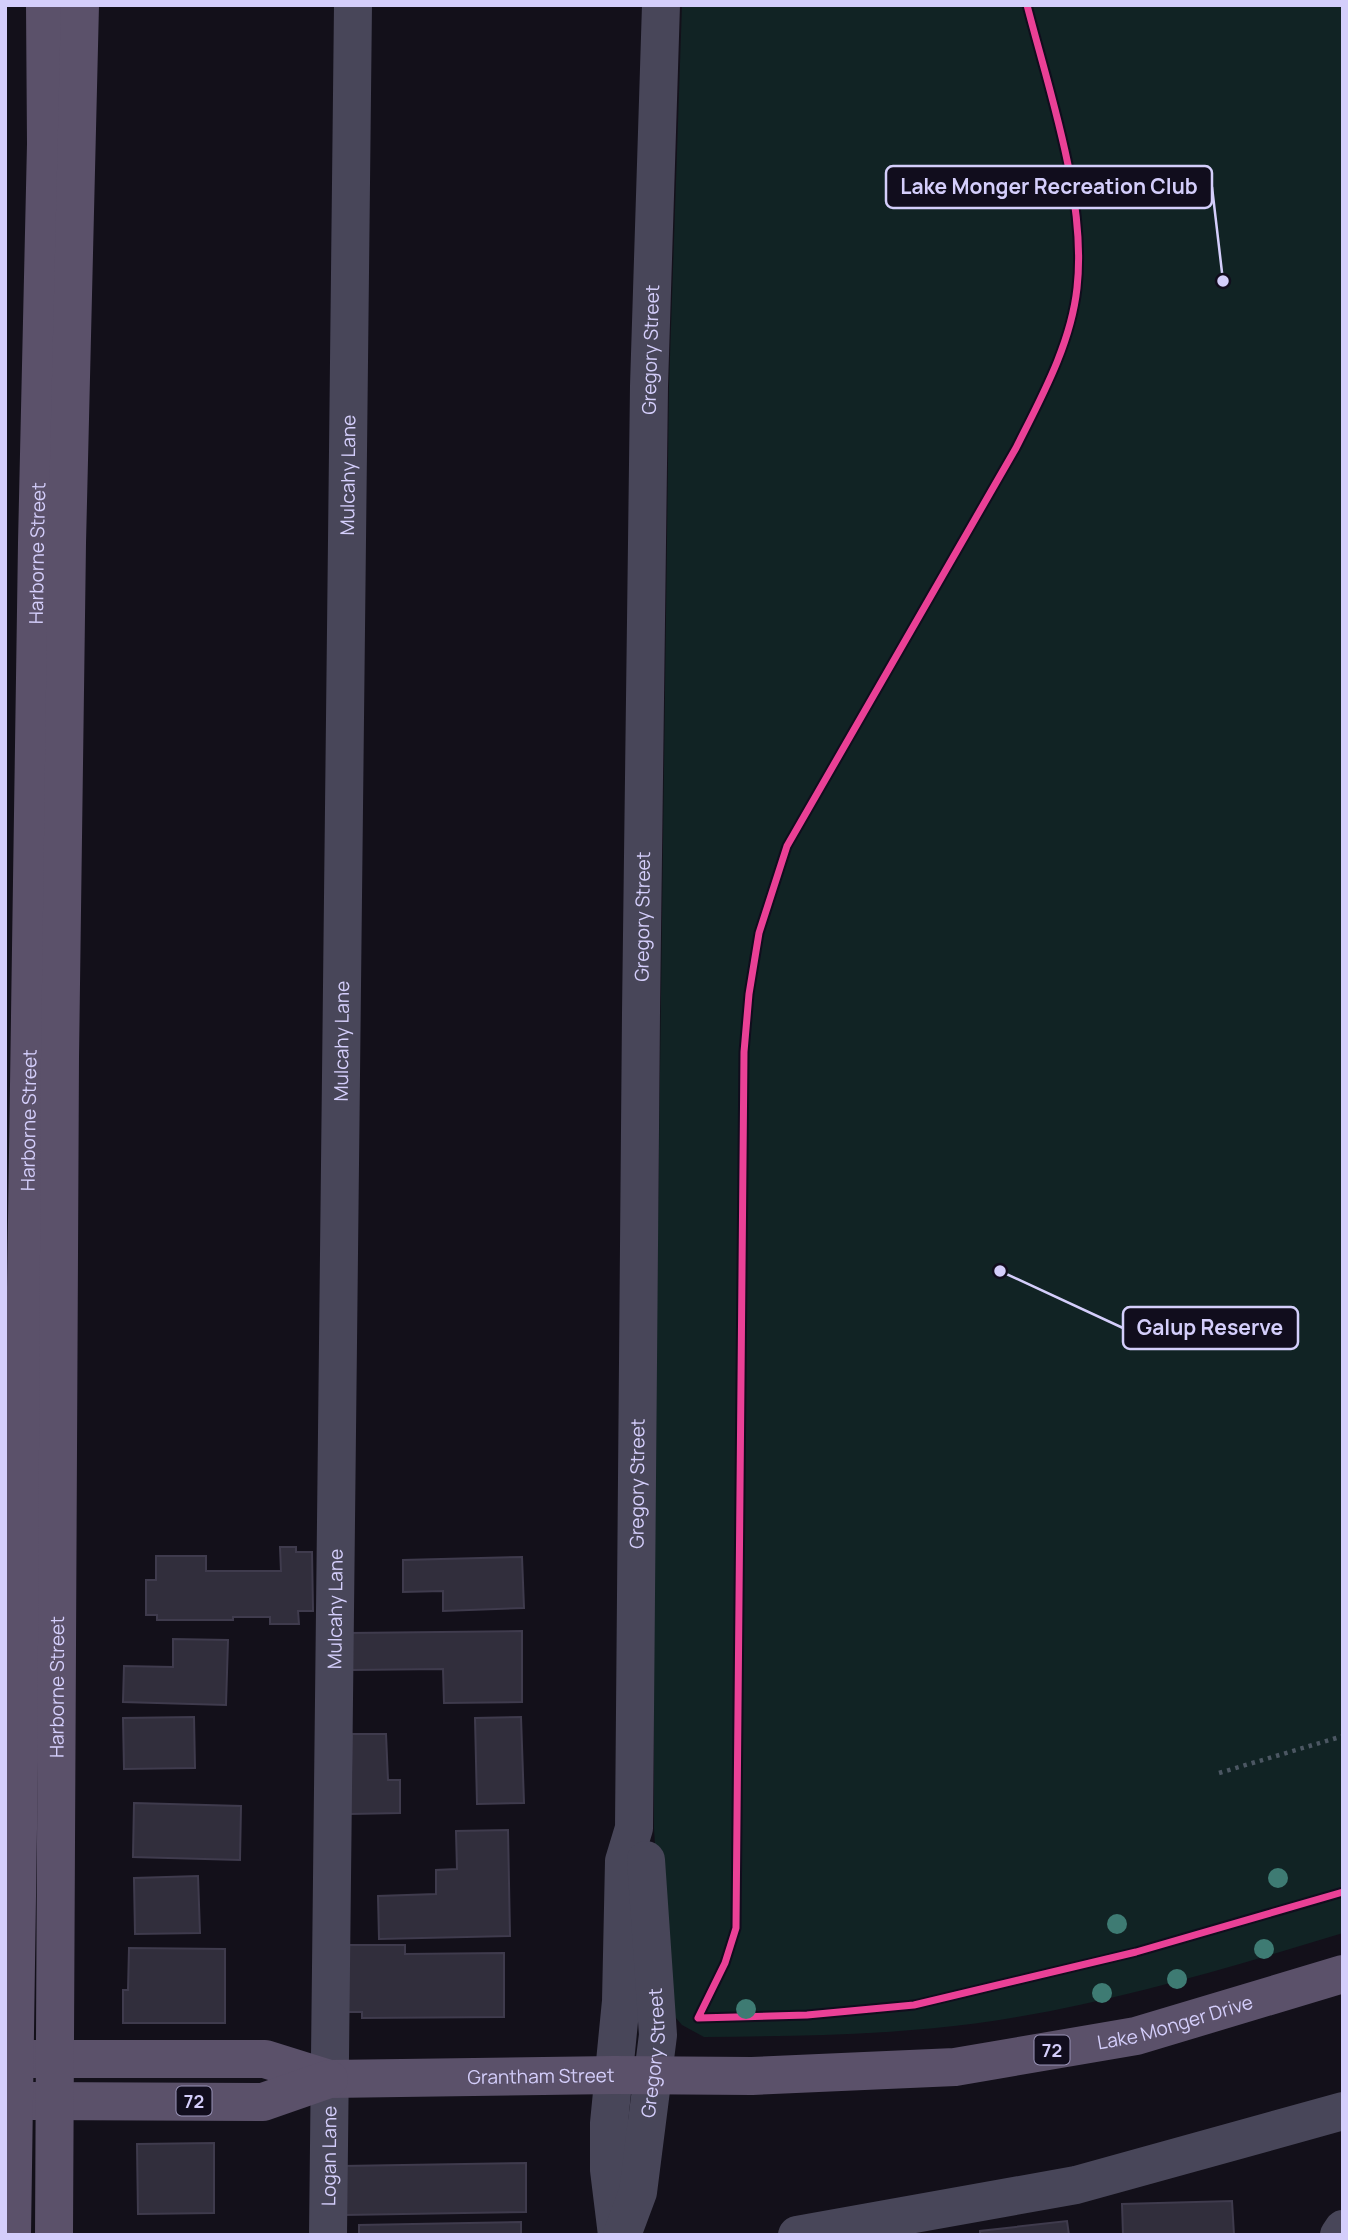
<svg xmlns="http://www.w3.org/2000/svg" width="1348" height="2240" font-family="Manrope,sans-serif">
  <rect width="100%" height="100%" fill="#13101a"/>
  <path fill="#112324" d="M682 5H1343V1933C1235 1966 1128 1998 1017 2017 914 2035 809 2036 704 2037L682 2025 669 2010 657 1881 654 1828V1530L669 386Z"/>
  <g fill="#312e3c" stroke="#3f3b4d" stroke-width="2">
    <polygon points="280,1547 296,1547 296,1552 312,1552 313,1611 298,1611 299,1624 270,1624 270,1617 233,1617 233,1620 157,1620 157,1615 146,1615 146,1580 156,1580 156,1556 206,1556 206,1571 281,1571"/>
    <polygon points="522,1557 524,1608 443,1611 443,1591 403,1592 403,1560"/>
    <polygon points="522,1631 522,1702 444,1703 443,1669 350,1670 349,1633"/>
    <polygon points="173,1639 228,1640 226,1705 123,1702 124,1666 173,1667"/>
    <polygon points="194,1717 195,1768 124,1769 123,1718"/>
    <polygon points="521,1717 524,1803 477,1804 475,1718"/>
    <polygon points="352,1734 386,1734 388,1780 400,1780 400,1813 350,1814"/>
    <polygon points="134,1803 241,1806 240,1860 133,1857"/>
    <polygon points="508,1830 510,1936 379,1939 378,1896 436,1894 436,1870 457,1869 456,1831"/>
    <polygon points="198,1876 200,1933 135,1934 134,1878"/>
    <polygon points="345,1945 405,1945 405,1954 504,1953 504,2017 362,2018 362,2012 345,2012"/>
    <polygon points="129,1948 225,1949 225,2023 123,2023 123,1990 128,1990"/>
    <polygon points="214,2143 214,2213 138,2214 137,2144"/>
    <polygon points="526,2163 526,2212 343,2215 343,2166"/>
    <polygon points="1232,2201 1234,2235 1123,2235 1122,2204"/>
    <polygon points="1067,2221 1069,2235 980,2235 980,2231"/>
    <polygon points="521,2222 521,2235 359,2235 359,2225"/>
  </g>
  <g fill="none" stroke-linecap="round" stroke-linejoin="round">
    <polyline stroke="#4c5763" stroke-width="4.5" stroke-dasharray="3.5 5" stroke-linecap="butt" points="1219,1773 1343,1736"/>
    <g stroke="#484659" stroke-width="38">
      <path id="s1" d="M328 2235 353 5"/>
      <path id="s2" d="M617 2235 609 2170V2123L621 2001 624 1861 634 1828 641 1013 649 386 661 5"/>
      <path id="s3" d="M622 2235 638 2192 658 2035 646 1860"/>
      <polyline points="797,2235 1076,2185 1343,2111"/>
      <polyline points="1339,2235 1343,2229"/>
    </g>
    <g stroke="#5b516a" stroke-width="38">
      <path id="s4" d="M30 2059H265L329 2079 614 2075 752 2076 955 2067 1136 2036 1343 1974"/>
      <polyline points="31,2101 263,2102 329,2079"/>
      <path id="s5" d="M12 2235 37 543 46 144 45 5"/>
      <path id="s6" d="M54 2235 60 1058 67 543 80 5"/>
    </g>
    <defs>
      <path id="cycleway" d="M1027 5C1049 91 1087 200 1077 288 1071 344 1041 398 1016 448L787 846 759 933 749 994 744 1052 736 1928 725 1963 698 2018 807 2015 914 2005 1136 1952 1343 1892"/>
    </defs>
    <use href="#cycleway" stroke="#110d1d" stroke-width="11"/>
    <use href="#cycleway" stroke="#ea4096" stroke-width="7"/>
  </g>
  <g fill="#3e7b73">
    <circle cx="1278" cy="1878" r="10"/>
    <circle cx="1117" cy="1924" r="10"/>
    <circle cx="1264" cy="1949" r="10"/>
    <circle cx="1177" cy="1979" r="10"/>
    <circle cx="1102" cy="1993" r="10"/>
    <circle cx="746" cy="2009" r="10"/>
  </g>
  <g text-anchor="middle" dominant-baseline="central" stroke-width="6" stroke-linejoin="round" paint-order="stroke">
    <g fill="#110d1d" stroke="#9a94b8" stroke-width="2">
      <rect x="1034.5" y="2035.5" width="35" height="29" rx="5"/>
      <rect x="176.5" y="2086.5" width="35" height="29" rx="5"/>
    </g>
    <g font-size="18" font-weight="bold" fill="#d4cefb">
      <text x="1052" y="2050">72</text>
      <text x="194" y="2101">72</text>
    </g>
    <g font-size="19" fill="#d4cefb" stroke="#110d1d">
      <text stroke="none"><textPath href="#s2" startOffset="1888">Gregory Street</textPath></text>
      <text stroke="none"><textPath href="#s1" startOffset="1760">Mulcahy Lane</textPath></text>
      <text stroke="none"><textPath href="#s5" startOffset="1682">Harborne Street</textPath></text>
      <text stroke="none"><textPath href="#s2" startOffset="1321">Gregory Street</textPath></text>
      <text stroke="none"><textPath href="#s1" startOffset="1194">Mulcahy Lane</textPath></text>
      <text stroke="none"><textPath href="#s5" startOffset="1115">Harborne Street</textPath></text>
      <text stroke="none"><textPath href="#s2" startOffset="754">Gregory Street</textPath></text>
      <text stroke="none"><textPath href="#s1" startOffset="626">Mulcahy Lane</textPath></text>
      <text stroke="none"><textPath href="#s6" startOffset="548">Harborne Street</textPath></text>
      <text stroke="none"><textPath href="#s4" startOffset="1153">Lake Monger Drive</textPath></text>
      <text stroke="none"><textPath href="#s3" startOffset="186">Gregory Street</textPath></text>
      <text stroke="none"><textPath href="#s4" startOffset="514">Grantham Street</textPath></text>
      <text stroke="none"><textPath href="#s1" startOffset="79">Logan Lane</textPath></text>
    </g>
  </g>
  <path fill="none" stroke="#d4cefb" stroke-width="2.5" d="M1223 281L1212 187M1000 1271L1123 1328"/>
  <g fill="#d4cefb" stroke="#110d1d" stroke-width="2.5">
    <circle cx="1223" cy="281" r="7"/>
    <circle cx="1000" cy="1271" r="7"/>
  </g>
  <g fill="#110d1d" stroke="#d4cefb" stroke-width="2.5">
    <rect x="886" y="166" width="326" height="42" rx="7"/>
    <rect x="1123" y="1307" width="175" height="42" rx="7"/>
  </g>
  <g font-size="21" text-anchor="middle" font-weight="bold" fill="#d4cefb">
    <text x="1049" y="194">Lake Monger Recreation Club</text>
    <text x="1210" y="1335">Galup Reserve</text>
  </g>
  <rect width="1348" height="2240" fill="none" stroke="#d4cefb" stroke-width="14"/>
</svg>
